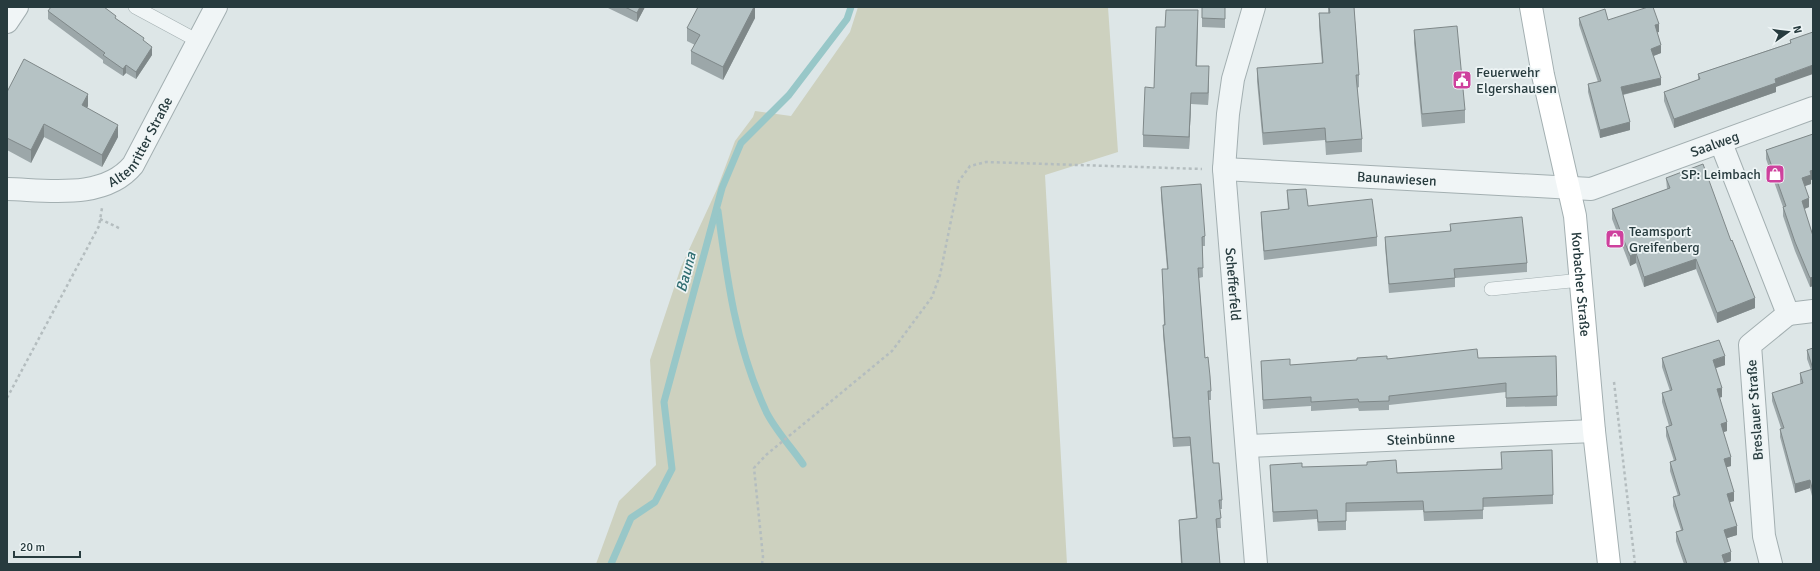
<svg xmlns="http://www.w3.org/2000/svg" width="1820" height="571" font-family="Signika,sans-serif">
  <rect width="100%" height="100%" fill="#dde6e7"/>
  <polygon fill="#cdd1bf" points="858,7 1108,7 1118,152 1045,175 1067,564 596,564 619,501 656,465 650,360 681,267 717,189 735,141 753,117 755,111 791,116 850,32"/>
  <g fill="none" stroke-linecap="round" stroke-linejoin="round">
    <g stroke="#98c7c8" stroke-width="7">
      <path d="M718 211C727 279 736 346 765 409 772 426 792 448 803 464"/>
      <polyline points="611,564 631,518 655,502 672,469 664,402 722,188 741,143 789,95 847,19 851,7"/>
    </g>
    <defs>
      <g id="lane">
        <polyline points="135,7 198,41"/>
        <polyline points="1491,289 1581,280"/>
      </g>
      <g id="street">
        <path id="s1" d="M1254 7 1233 79 1228 114 1224 169 1256 564"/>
        <polyline points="7,22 17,7"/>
        <polyline points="1721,143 1788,314"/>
        <path id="s2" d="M1224 169 1591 189 1813 108"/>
        <path id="s3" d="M7 189C48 190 104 200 133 165L216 7"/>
        <polyline points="1788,314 1813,311"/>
        <path id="s4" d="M1248 446 1594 431"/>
        <polyline points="1771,564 1764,536 1750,345 1788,314"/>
      </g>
      <g id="secondary">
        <path id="s5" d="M1531 7 1543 75 1575 216 1594 431 1609 564"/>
      </g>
    </defs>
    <use href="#lane" stroke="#a3afb1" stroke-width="14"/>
    <use href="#street" stroke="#a3afb1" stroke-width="24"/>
    <use href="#secondary" stroke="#a3afb1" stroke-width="24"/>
    <g stroke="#b4bdbf" stroke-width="2.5" stroke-dasharray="3 3" stroke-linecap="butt">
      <polyline points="100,219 121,229"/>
      <polyline points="1614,382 1635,564"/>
      <polyline points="7,398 99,226 102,208"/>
      <polyline points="762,564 763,557 754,468 766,455 892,351 932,297 940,275 959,181 970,166 986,162 1202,169"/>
    </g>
    <use href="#lane" stroke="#f0f5f6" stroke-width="13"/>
    <use href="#street" stroke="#f0f5f6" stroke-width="22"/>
    <use href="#secondary" stroke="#fff" stroke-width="22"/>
  </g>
  <g fill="#9ca7a9">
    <polygon points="606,7 645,7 637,22"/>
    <polygon points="755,7 755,18 723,80 691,64 691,51 695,45 687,41 687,28 723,8"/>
    <polygon points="1225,7 1225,28 1202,27 1202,18"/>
    <polygon points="1328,7 1354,7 1359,75 1359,87 1357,88 1362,139 1362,152 1326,155 1325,140 1263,145 1257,81 1257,68 1322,64 1319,26 1319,13 1328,13"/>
    <polygon points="48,11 116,19 144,41 152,55 136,79 126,73 123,76 103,63 103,60 48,19"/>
    <polygon points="1579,18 1608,20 1659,32 1657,32 1661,53 1653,56 1661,85 1623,95 1630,130 1600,138 1588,92 1588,84 1598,82 1579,25"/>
    <polygon points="1198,22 1197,66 1209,78 1208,105 1191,104 1189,149 1143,147 1143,135 1154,88 1165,27"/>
    <polygon points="1414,30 1465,110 1465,123 1422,127 1414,43"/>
    <polygon points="1813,32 1776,87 1776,92 1674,128 1664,101 1664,92 1698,80 1698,74 1790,43 1790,40"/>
    <polygon points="7,92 88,106 87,108 118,137 102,167 44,137 31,163 7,150"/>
    <polygon points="1813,134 1813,179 1811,180 1811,184 1805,186 1809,207 1804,209 1813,236 1813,286 1810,287 1795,251 1783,216 1783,207 1766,159 1766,150"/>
    <polygon points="1666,178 1755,308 1717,323 1696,269 1644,287 1636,263 1630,266 1612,219 1612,209 1667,189"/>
    <polygon points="1161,187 1205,236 1205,246 1202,246 1203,277 1199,278 1205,358 1211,391 1211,400 1208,400 1213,463 1222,500 1222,509 1220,509 1221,528 1217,528 1220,564 1181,564 1179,530 1179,520 1196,518 1190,446 1173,447 1163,335 1163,325 1164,325 1162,269 1167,269 1161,197"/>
    <polygon points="1287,190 1308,206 1377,237 1377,246 1264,260 1261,221 1261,212 1288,210"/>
    <polygon points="1450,224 1527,263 1527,272 1455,278 1455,287 1389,293 1385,246 1385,237 1450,232"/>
    <polygon points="1813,348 1813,500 1810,488 1795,493 1780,437 1780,429 1781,428 1772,401 1772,393 1801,384 1800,382 1800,373 1811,370 1807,359 1807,350"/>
    <polygon points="1478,358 1557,396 1557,406 1506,407 1506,392 1389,405 1389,410 1359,411 1358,408 1311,411 1311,406 1263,409 1261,361 1290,365 1387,359"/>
    <polygon points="1662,358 1725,365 1716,368 1722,397 1719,398 1727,431 1723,432 1731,466 1726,467 1734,501 1730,502 1737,535 1727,538 1731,561 1724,563 1725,564 1684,564 1676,541 1676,532 1681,530 1673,506 1673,497 1678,496 1670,471 1670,462 1674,461 1666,436 1666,427 1669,426 1662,402 1662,393 1670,391 1662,367"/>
    <polygon points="1501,452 1553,495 1553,504 1483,507 1483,519 1424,521 1423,510 1346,512 1346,530 1318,531 1317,519 1273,522 1270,465 1397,473 1502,469"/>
  </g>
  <g fill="#7f8889">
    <polygon points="640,7 645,7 637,22 637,13"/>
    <polygon points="754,7 755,7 755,18 723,80 723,67"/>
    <polygon points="1659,24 1659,32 1655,33 1655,25"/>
    <polygon points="1661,45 1661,53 1651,57 1651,49"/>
    <polygon points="152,47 152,55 136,79 136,72"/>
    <polygon points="126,65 126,73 123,76 123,69"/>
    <polygon points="1813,65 1813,74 1776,87 1776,92 1674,128 1674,119 1775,79"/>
    <polygon points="1209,66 1209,78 1208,105 1208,93"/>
    <polygon points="1661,78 1661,85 1621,95 1621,87"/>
    <polygon points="1191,93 1191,104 1189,149 1189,137"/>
    <polygon points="88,94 88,106 82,117 82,105"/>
    <polygon points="1630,122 1630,130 1600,138 1600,130"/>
    <polygon points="44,124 44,137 31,163 31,150"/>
    <polygon points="118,125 118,137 102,167 102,155"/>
    <polygon points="1813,170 1813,179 1811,180 1811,184 1802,187 1802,178 1810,171"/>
    <polygon points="1809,198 1809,207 1802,210 1802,201"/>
    <polygon points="1636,253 1636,263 1630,266 1630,256"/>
    <polygon points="1696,259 1696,269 1644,287 1644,277"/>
    <polygon points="1813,277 1813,286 1810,287 1810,278"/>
    <polygon points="1755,298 1755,308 1717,323 1717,313"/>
    <polygon points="1725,356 1725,365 1713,369 1713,360"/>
    <polygon points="1722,388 1722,397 1717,398 1717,389"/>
    <polygon points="1727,422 1727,431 1721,433 1721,424"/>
    <polygon points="1731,457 1731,466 1724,468 1724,459"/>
    <polygon points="1810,480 1810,488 1795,493 1795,484"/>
    <polygon points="1734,492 1734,501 1727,503 1727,494"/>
    <polygon points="1737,526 1737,535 1724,539 1724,530"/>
    <polygon points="1731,552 1731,561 1722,564 1722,555"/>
  </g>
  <g fill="#b5c2c4" stroke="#7f8889">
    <polygon points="51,7 104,7 116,16 115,18 144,38 143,40 152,47 136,72 126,65 123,69 103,55 105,53 48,11"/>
    <polygon points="625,7 640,7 637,13"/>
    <polygon points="698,7 722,7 723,8 723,7 754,7 723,67 691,51 700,35 687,28"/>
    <polygon points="1202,7 1225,7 1225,19 1202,18"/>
    <polygon points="1329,7 1354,7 1359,75 1356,75 1362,139 1326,142 1325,128 1263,133 1257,68 1323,63 1319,13 1330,13"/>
    <polygon points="1648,7 1653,7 1659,24 1655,25 1661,45 1651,49 1661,78 1621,87 1630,122 1600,130 1588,84 1601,81 1579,18 1605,9 1608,20"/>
    <polygon points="1166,10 1198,10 1196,66 1209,66 1208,93 1191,93 1189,137 1143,135 1145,87 1154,88 1156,27 1165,27"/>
    <polygon points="1457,26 1465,110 1422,114 1414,30"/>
    <polygon points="1813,32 1813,65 1775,79 1776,83 1674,119 1664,92 1700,79 1698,74 1791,43 1790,40"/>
    <polygon points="24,59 88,94 82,105 118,125 102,155 44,124 31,150 7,138 7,92"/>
    <polygon points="1813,134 1813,170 1810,171 1811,175 1802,178 1809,198 1802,201 1813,236 1813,277 1810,278 1795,242 1783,207 1786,206 1766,150"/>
    <polygon points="1703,164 1731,241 1732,240 1755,298 1717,313 1696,259 1644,277 1636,253 1630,256 1612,209 1670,188 1666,178"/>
    <polygon points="1201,184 1205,236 1202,237 1203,268 1198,268 1205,358 1208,357 1210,376 1211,391 1208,391 1213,463 1219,463 1222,500 1219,500 1221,518 1216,519 1220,564 1182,564 1179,520 1197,518 1190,437 1173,438 1163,325 1165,325 1162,269 1168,269 1161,187"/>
    <polygon points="1306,189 1308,206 1372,199 1377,237 1264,251 1261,212 1289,209 1287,190"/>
    <polygon points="1522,217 1527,263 1454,269 1455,278 1389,284 1385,237 1451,231 1450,224"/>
    <polygon points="1719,340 1725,356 1713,360 1722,388 1717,389 1727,422 1721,424 1731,457 1724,459 1734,492 1727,494 1737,526 1724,530 1731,552 1722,555 1725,564 1687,564 1676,532 1683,530 1673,497 1680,495 1670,462 1676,460 1666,427 1672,425 1662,393 1672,390 1662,358"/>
    <polygon points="1813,348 1813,369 1807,350"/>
    <polygon points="1477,349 1478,358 1556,356 1557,396 1506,398 1506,383 1389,396 1389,401 1359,402 1358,399 1311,402 1311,397 1263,400 1261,361 1290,359 1290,365 1357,360 1357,358 1387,356 1387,359"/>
    <polygon points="1813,369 1813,492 1810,480 1795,484 1780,429 1784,428 1772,393 1803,383 1800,373"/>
    <polygon points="1552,450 1553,495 1483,498 1483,510 1424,512 1423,501 1346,503 1346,521 1318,522 1317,510 1273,512 1270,465 1302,463 1302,467 1367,465 1367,462 1396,460 1397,473 1502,469 1501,452"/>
  </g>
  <defs>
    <symbol id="civic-square" viewBox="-11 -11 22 22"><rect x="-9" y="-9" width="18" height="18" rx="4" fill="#ce419d" stroke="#edf4f5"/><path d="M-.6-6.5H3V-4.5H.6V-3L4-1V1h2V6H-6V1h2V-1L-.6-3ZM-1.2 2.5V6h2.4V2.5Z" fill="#fff"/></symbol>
    <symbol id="shop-square" viewBox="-11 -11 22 22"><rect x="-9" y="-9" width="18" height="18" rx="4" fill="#ce419d" stroke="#edf4f5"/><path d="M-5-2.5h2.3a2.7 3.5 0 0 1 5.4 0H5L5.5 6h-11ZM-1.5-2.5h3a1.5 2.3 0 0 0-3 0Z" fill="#fff"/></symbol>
  </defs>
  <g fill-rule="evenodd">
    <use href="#civic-square" x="1451" y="69" width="22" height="22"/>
    <use href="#shop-square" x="1764" y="163" width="22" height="22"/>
    <use href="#shop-square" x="1604" y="228" width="22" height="22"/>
  </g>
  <g text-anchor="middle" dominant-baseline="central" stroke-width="3.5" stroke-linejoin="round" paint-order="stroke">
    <g font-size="14" fill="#273b3e" stroke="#edf4f5" text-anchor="start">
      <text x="1476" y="72">Feuerwehr<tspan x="1476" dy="16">Elgershausen</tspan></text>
      <text x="1761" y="174" text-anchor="end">SP: Leimbach</text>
      <text x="1629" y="231">Teamsport<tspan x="1629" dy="16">Greifenberg</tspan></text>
    </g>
    <g font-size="14" fill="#273b3e" stroke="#edf4f5">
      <text stroke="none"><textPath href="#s3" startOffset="156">Altenritter Straße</textPath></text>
      <text stroke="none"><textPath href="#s2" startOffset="499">Saalweg</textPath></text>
      <text stroke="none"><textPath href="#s2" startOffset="173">Baunawiesen</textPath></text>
      <text stroke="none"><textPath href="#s1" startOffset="281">Schefferfeld</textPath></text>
      <text stroke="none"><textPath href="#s5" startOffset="282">Korbacher Straße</textPath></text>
      <text transform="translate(1755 410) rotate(-94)">Breslauer Straße</text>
      <text stroke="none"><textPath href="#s4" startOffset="173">Steinbünne</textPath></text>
    </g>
    <g font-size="15" font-style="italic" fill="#316e72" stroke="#edf4f5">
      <text transform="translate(686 272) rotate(-75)">Bauna</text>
    </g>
  </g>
  <rect width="1820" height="571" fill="none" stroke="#273b3e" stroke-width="16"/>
  <g transform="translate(1788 32) rotate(76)" stroke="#edf4f5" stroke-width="3" paint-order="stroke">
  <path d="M0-3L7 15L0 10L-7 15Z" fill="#273b3e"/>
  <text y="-6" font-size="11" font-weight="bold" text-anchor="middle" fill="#273b3e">N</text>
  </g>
  <path d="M14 551v6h66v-6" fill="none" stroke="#273b3e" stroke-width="2"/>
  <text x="20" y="551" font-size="12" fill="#273b3e" stroke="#edf4f5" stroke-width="3" paint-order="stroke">20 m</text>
</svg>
